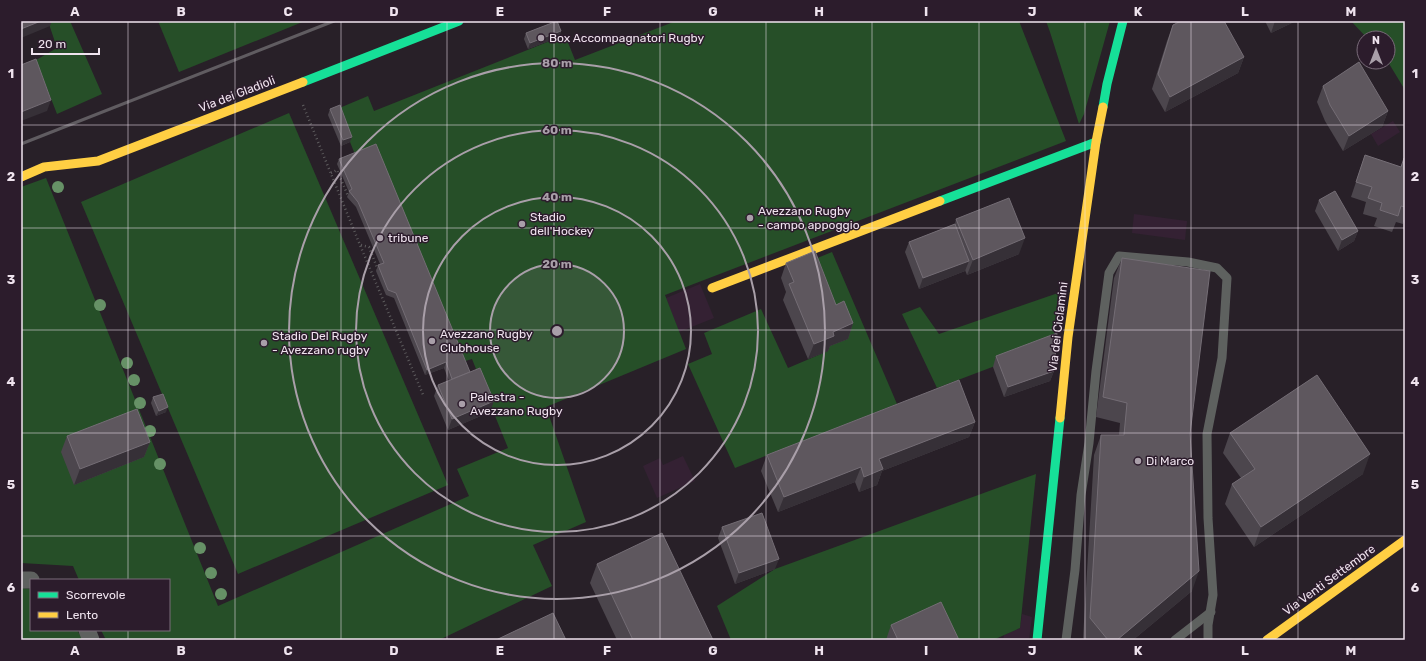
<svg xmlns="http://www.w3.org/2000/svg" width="1426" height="661" font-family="Rubik,sans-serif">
  <rect width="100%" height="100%" fill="#282028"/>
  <g fill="#342133">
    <polygon points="1393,121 1400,132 1378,146 1371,134"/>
    <polygon points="1134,214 1187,221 1185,240 1132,233"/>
    <polygon points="700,284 714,318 679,332 666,298"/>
    <polygon points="683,456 695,481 657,498 643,466 660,458 663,465"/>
    <polygon points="1022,614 1032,617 1029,640 1003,640 1004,635 1020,628"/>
  </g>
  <g fill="#264f28">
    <polygon points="48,21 70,21 102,94 57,114 36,60 57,48"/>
    <polygon points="158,21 305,21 179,72"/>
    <polygon points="676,21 1019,21 1066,141 665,295 686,349 546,407 586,522 533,545 552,586 439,640 106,640 101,630 169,630 169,580 79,580 73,566 21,563 21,187 46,178 218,606 469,496 457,469 508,448 472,359 462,362 356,157 337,109 368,96 374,111 565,35 575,60"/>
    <polygon points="1046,21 1110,21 1084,114 1079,124 1050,32"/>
    <polygon points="1351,21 1405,21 1405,90 1388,62 1388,38 1367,38"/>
    <polygon points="289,113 448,485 238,574 81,202"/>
    <polygon points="832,252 897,404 735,468 688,364 712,354 704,333 761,309 788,368 828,351 810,261"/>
    <polygon points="1058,293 1053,344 937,388 902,314 920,307 939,334"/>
    <polygon points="1036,474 1020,628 993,640 731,640 717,606 775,569"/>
    <polygon points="21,588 31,589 31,630 77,630 83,640 21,640"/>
  </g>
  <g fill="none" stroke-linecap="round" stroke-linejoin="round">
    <g stroke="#5e5c5e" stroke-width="2.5" stroke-dasharray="1 3" stroke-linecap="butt">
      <polyline points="303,105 360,245 424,397"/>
      <polyline points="331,173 337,170 348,196"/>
      <polyline points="361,245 369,247 378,270"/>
    </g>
    <g stroke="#5e615f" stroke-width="9">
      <polyline points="1066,640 1075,570 1081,495 1089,443 1096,371 1109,273 1119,256 1188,262 1217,268 1227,278 1222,358 1207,434 1208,518 1213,595 1208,625 1208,640"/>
      <polyline points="1175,640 1211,612"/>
    </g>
    <g stroke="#5e615f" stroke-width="17">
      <polyline points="21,580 31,580"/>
      <polyline points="87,630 91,640"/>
    </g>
    <g stroke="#16e098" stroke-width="9">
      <polyline points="303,82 459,21"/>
      <polyline points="1103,107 1107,84 1123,21"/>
      <polyline points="940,201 1096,142"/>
      <polyline points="1037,640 1060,418"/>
    </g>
    <g stroke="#ffcf43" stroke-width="9">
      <polyline points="21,177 44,167 98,161 303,82"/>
      <polyline points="712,288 940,201"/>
      <polyline points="1060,418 1068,337 1096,142 1103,107"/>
      <polyline points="1267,640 1405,540"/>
    </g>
    <polyline stroke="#605c61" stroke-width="3" points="21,144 334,21"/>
  </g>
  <g fill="#669166">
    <circle cx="58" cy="187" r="6"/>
    <circle cx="100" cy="305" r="6"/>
    <circle cx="127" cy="363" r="6"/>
    <circle cx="134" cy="380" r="6"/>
    <circle cx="140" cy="403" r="6"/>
    <circle cx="150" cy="431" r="6"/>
    <circle cx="160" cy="464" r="6"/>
    <circle cx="200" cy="548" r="6"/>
    <circle cx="211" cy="573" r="6"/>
    <circle cx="221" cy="594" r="6"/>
  </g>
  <g fill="#4c464d">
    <polygon points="1265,21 1296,21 1271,33"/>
    <polygon points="1173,25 1244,57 1238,73 1165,112 1152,89 1167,41"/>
    <polygon points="561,31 559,37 528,49 524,39 526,33"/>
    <polygon points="1323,86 1388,111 1382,127 1343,151 1325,121 1317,102"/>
    <polygon points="330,109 350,142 341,146 328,115"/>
    <polygon points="1365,155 1401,167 1405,158 1405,219 1403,224 1396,222 1392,232 1374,226 1377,218 1363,214 1366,202 1351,197"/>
    <polygon points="339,159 470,372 490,412 448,430 434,396 438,385 449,381 444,368 425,375 394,298 386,295 376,271 378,265 380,264 356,207 347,197 349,192 337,164"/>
    <polygon points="1319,200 1358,231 1354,241 1338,251 1315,211"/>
    <polygon points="956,219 1019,254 967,275 965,270 965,271 919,289 905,252 909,242 955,224"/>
    <polygon points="1122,258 1190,434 1192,591 1133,640 1085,640 1083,638 1094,455 1101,435 1119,435 1120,423 1096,417 1114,278"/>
    <polygon points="786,263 836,305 853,323 848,339 830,346 828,351 808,359 783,300 786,292 781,278"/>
    <polygon points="996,356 1054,371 1050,381 1004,397 993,367"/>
    <polygon points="153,397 166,412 156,416 151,403"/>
    <polygon points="975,422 969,437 882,471 877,485 859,492 855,482 778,512 761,471 767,455"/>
    <polygon points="1230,433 1363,474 1254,547 1225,504 1232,484 1241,478 1223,453"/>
    <polygon points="67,436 150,442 144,457 74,485 61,452"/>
    <polygon points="722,527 775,569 735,584 718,538"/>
    <polygon points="597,564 713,640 617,640 590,583"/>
    <polygon points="891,625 959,640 886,640"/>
  </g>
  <g fill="#363037">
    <polygon points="41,21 52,21 50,26 21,38 21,29"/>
    <polygon points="1275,21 1296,21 1271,33"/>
    <polygon points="561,31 559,37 528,49 530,43"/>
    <polygon points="1244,57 1238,73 1165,112 1170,97"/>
    <polygon points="51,100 47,111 21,121 21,112"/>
    <polygon points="1388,111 1382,127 1343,151 1349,136"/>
    <polygon points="352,137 350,142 341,146 343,140"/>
    <polygon points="1358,231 1354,241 1338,251 1342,240"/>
    <polygon points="1025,238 1019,254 967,275 973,260"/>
    <polygon points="969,261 965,271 919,289 923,278"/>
    <polygon points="853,323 848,339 830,346 828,351 808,359 814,344 833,332"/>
    <polygon points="446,362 444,368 425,375 427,370"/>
    <polygon points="1054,371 1050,381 1004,397 1008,387"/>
    <polygon points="494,401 490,412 448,430 452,419"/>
    <polygon points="168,407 166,412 156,416 159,411"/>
    <polygon points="975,422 969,437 882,471 877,485 859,492 864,477 879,459"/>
    <polygon points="150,442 144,457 74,485 80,469"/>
    <polygon points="1370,454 1363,474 1254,547 1261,527"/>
    <polygon points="861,467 855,482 778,512 784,497"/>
    <polygon points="779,559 775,569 735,584 739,573"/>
    <polygon points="1199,571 1192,591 1133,640 1117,640"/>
  </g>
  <g fill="#5e575e" stroke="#746d75">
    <polygon points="21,21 41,21 21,29"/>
    <polygon points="557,21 561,31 530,43 526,33"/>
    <polygon points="1181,21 1224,21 1244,57 1170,97 1158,74 1173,25"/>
    <polygon points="36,59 51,100 21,112 21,65"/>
    <polygon points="1359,62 1388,111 1349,136 1330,105 1323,86"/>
    <polygon points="340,105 352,137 343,140 330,109"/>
    <polygon points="376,144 470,372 452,379 446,362 427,370 396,293 388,290 378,265 384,263 358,202 349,191 352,189 339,159"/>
    <polygon points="1365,155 1401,167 1404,158 1405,158 1405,207 1401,206 1398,216 1380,210 1382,203 1368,198 1372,187 1356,182"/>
    <polygon points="1335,191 1358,231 1342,240 1319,200"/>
    <polygon points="1009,198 1025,238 973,260 956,219"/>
    <polygon points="955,224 969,261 923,278 909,242"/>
    <polygon points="815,251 836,305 844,301 853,323 833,332 834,336 814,344 789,284 794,282 786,263"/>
    <polygon points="1122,258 1210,271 1190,434 1199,571 1117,640 1108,640 1090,618 1101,435 1124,435 1127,403 1103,397"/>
    <polygon points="1057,333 1054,371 1008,387 996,356"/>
    <polygon points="480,368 494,401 452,419 438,385"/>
    <polygon points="1317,375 1370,454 1261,527 1232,484 1255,469 1230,433"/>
    <polygon points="959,380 975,422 879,459 883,469 864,477 861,467 784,497 767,455"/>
    <polygon points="163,394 168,407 159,411 153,397"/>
    <polygon points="137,409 150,442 80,469 67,436"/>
    <polygon points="762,513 779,559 739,573 722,527"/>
    <polygon points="662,533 713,640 633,640 597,564"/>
    <polygon points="941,602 959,640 898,640 891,625"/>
    <polygon points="553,613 566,640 496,640"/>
  </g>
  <path fill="none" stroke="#efe3ee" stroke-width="1" stroke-opacity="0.55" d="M128 21V580M235 21V640M341 21V640M447 21V640M554 21V640M660 21V640M766 21V640M872 21V640M979 21V640M1085 21V640M1191 21V640M1298 21V640M21 125H1405M21 228H1405M21 330H1405M21 433H1405M21 536H1405M128 630V640"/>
  <circle cx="557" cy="331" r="67" fill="#a99fa9" fill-opacity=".12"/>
  <g fill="none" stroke="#a99fa9" stroke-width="2">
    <circle cx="557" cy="331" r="67"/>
    <circle cx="557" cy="331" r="134"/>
    <circle cx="557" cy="331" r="201"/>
    <circle cx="557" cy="331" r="268"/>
  </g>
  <g fill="#a99fa9" stroke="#2c1c2c" stroke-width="1.5">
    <circle cx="541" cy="38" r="4"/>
    <circle cx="750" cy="218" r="4"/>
    <circle cx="522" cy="224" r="4"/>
    <circle cx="380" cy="238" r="4"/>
    <circle cx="432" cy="341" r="4"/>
    <circle cx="264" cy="343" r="4"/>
    <circle cx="462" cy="404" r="4"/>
    <circle cx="1138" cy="461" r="4"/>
  </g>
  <g text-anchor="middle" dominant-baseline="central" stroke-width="3" stroke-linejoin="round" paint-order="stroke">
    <g font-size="12" fill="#efe3ee" stroke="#2c1c2c" text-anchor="start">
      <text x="549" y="38">Box Accompagnatori Rugby</text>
      <text x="758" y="211">Avezzano Rugby<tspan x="758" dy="14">- campo appoggio</tspan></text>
      <text x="530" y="217">Stadio<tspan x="530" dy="14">dell'Hockey</tspan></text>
      <text x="388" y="238">tribune</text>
      <text x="440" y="334">Avezzano Rugby<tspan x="440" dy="14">Clubhouse</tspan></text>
      <text x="272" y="336">Stadio Del Rugby<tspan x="272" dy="14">- Avezzano rugby</tspan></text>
      <text x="470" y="397">Palestra -<tspan x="470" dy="14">Avezzano Rugby</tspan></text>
      <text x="1146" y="461">Di Marco</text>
    </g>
    <g font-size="12" fill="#efe3ee" stroke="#2c1c2c">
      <text transform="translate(237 94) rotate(-21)">Via dei Gladioli</text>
      <text transform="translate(1058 327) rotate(-83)">Via dei Ciclamini</text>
      <text transform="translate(1329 580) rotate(-36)">Via Venti Settembre</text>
    </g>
  </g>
  <circle cx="557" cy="331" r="6" fill="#a99fa9" stroke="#2c1c2c" stroke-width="2"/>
  <g font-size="12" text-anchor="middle" font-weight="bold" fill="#a99fa9" stroke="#2c1c2c" stroke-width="3" stroke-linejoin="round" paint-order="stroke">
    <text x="557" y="67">80 m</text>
    <text x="557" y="134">60 m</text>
    <text x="557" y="201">40 m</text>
    <text x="557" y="268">20 m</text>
  </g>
  <rect width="1426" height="661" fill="none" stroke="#2c1c2c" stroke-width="44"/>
  <rect x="30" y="579" width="140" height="52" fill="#2c1c2c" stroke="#7a6c7a"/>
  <rect x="38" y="592" width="20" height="6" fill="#16e098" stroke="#7a6c7a"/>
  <text x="66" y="599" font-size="12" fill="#efe3ee">Scorrevole</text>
  <rect x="38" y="612" width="20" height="6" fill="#ffcf43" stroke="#7a6c7a"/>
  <text x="66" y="619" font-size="12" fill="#efe3ee">Lento</text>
  <g transform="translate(1376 50)"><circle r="19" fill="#2c1c2c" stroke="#7a6c7a"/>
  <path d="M0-3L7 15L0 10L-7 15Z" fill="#a99fa9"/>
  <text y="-6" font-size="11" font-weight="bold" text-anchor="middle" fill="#efe3ee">N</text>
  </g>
  <path d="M32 48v6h67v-6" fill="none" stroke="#efe3ee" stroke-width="2"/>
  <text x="38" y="48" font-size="12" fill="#efe3ee" stroke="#2c1c2c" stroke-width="3" paint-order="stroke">20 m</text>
  <rect x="22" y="22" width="1382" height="617" fill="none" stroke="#efe3ee" stroke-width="1.5"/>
  <g font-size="13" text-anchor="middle" font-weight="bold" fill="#efe3ee">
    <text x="75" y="16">A</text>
    <text x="181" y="16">B</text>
    <text x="288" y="16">C</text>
    <text x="394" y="16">D</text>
    <text x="500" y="16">E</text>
    <text x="607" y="16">F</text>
    <text x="713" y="16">G</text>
    <text x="819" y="16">H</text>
    <text x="926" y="16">I</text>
    <text x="1032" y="16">J</text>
    <text x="1138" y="16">K</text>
    <text x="1245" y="16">L</text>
    <text x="1351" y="16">M</text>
    <text x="11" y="78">1</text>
    <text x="1415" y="78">1</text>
    <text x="11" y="181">2</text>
    <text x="1415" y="181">2</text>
    <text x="11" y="284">3</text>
    <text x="1415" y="284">3</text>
    <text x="11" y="386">4</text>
    <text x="1415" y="386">4</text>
    <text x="11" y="489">5</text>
    <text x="1415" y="489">5</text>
    <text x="11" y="592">6</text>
    <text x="1415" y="592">6</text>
    <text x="75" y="655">A</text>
    <text x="181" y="655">B</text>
    <text x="288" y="655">C</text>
    <text x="394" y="655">D</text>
    <text x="500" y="655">E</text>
    <text x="607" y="655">F</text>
    <text x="713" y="655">G</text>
    <text x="819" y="655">H</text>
    <text x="926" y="655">I</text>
    <text x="1032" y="655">J</text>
    <text x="1138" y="655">K</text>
    <text x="1245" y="655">L</text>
    <text x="1351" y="655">M</text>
  </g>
</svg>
